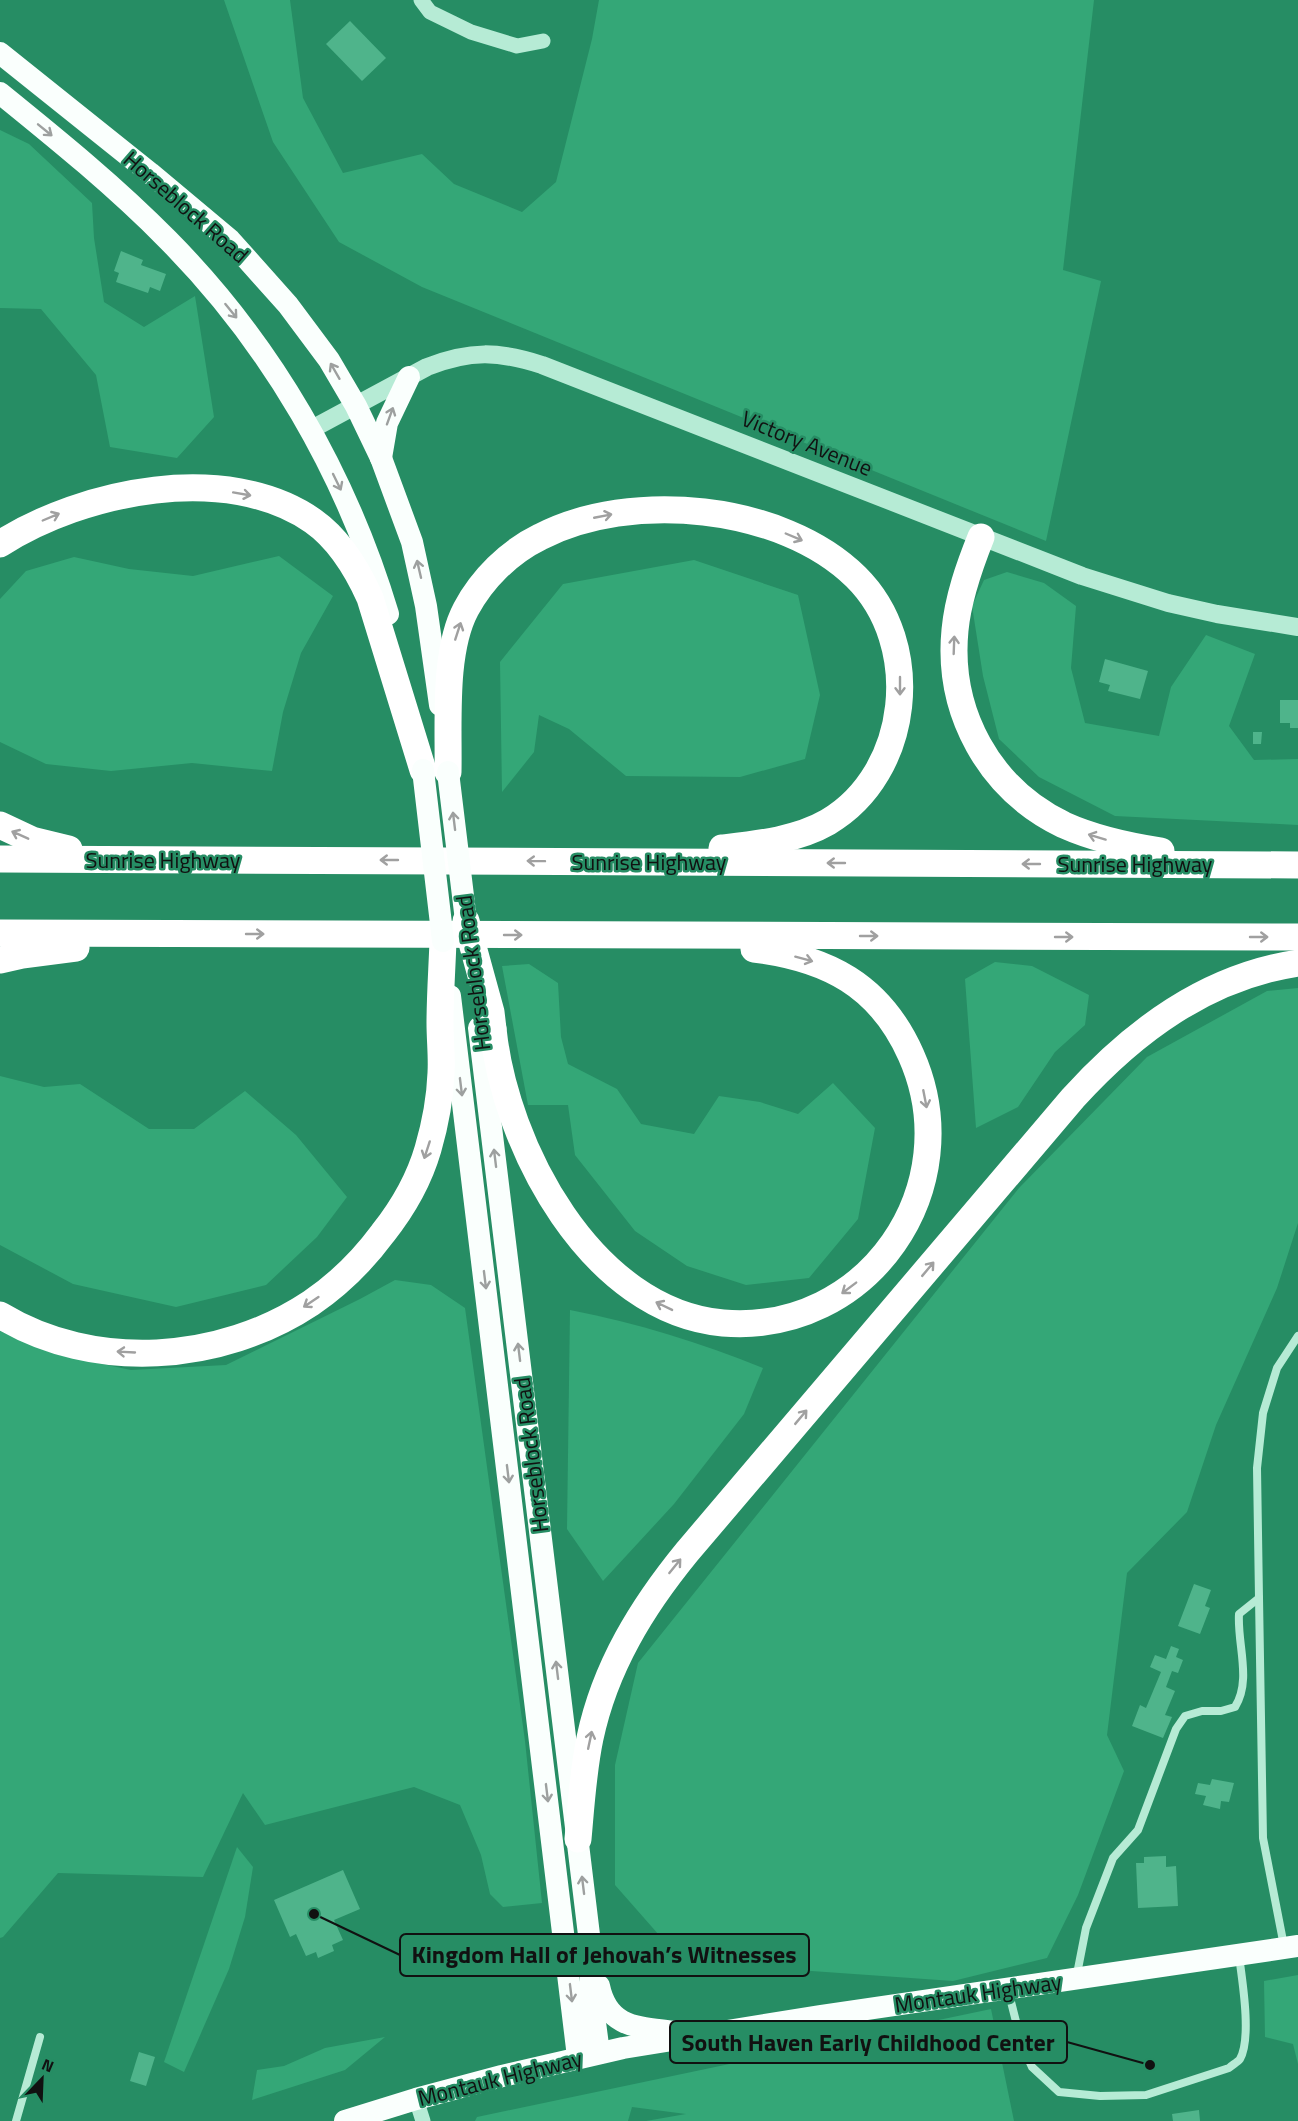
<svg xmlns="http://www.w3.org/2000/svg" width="1298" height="2121" font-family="'Titillium Web',sans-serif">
  <rect width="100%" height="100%" fill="#268d64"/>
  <g fill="#34a777">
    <polygon points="224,0 290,0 303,98 343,173 422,154 454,184 522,212 556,182 592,39 599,0 1094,0 1063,270 1101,281 1046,541 422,287 339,242 273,142"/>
    <polygon points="0,130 29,144 92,203 94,238 104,302 144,327 195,296 214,417 177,458 110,447 96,375 41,309 0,308"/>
    <polygon points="279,556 333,596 301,653 283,712 272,771 192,763 111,771 46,764 0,742 0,599 26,571 74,557 129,569 193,576"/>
    <polygon points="694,560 798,595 820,695 805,759 740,777 626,776 569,729 539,715 534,752 502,792 500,662 563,584"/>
    <polygon points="1007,572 1044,583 1076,606 1071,668 1085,723 1159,736 1171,687 1206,635 1255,654 1229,726 1254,760 1298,759 1298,825 1115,816 1039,777 999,739 983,676 972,606 984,580"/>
    <polygon points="995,962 1032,966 1089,995 1085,1025 1055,1052 1018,1107 976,1128 965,979"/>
    <polygon points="529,964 558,983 561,1037 568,1064 617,1089 641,1124 694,1134 719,1096 760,1102 798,1114 833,1083 875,1128 858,1219 809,1278 746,1285 687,1266 635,1231 575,1155 568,1105 528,1105 502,966"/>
    <polygon points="1298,988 1298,1223 1277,1288 1216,1425 1187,1512 1127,1573 1107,1735 1124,1771 1078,1895 1047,1958 953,1981 726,1965 659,1935 615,1885 615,1765 638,1663 1019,1188 1147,1057 1267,991"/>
    <polygon points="0,1076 44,1087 80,1084 149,1129 194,1129 245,1091 296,1135 347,1197 317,1237 266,1285 176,1307 73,1284 0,1245"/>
    <polygon points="395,1280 431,1285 465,1308 525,1741 542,1903 503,1907 490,1894 481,1855 460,1805 414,1787 265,1825 243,1793 203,1877 58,1873 3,1937 0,1938 0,1331 54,1354 131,1370 226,1365 360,1299"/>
    <path d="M570 1310C638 1323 698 1342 763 1368L744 1414 674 1504 603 1581 567 1529Z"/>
    <polygon points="237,1847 253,1867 245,1917 229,1969 184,2072 164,2062"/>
    <polygon points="1298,1975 1298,2064 1293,2044 1265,2037 1264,1981"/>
    <polygon points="991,2009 1014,2121 646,2121 686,2114 632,2107 628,2121 475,2121 477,2117"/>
    <polygon points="385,2037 345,2070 252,2100 257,2070 284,2066 325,2048"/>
  </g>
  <g fill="#4fb48b">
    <polygon points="350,21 386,58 362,81 326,44"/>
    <polygon points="121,251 143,260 141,265 166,274 160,291 150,287 148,293 116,282 119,273 114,271"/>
    <polygon points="1105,659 1148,671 1140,699 1108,691 1110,685 1099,682"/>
    <polygon points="1280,700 1298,700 1298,728 1290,728 1290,723 1280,723"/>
    <polygon points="1253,732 1262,732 1261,744 1253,744"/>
    <polygon points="1194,1584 1211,1590 1205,1606 1210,1608 1200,1634 1178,1626"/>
    <polygon points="1171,1646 1179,1649 1176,1657 1183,1660 1178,1673 1172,1671 1166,1687 1175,1691 1165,1715 1172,1717 1163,1738 1132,1726 1140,1705 1146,1708 1161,1672 1150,1667 1155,1655 1166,1659"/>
    <polygon points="1212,1779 1234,1783 1229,1802 1221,1801 1220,1809 1203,1805 1206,1796 1195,1794 1198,1783 1210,1785"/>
    <polygon points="1166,1856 1166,1867 1176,1866 1178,1906 1138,1908 1136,1863 1144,1863 1144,1857"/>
    <polygon points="343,1870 360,1909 334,1920 343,1940 332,1945 334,1951 318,1958 316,1952 306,1956 296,1934 290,1937 274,1900"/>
    <polygon points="139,2052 155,2057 146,2086 130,2081"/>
    <polygon points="1199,2110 1200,2121 1173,2121 1172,2114"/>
  </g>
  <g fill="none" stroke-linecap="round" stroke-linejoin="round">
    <g stroke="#b6ebd5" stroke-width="8">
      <polyline points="1259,1598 1263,1838 1284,1946"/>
      <path d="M1077 1974 1086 1928 1113 1858 1138 1830 1176 1729 1185 1716 1202 1711H1221L1235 1707C1252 1680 1237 1644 1239 1614L1259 1598 1257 1468 1263 1413 1277 1368 1298 1336"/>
      <path d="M1008 1990 1022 2045 1032 2067 1059 2092 1100 2096 1146 2095 1229 2068C1232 2065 1238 2062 1240 2059 1252 2038 1242 1979 1239 1956"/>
      <polyline points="16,2121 40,2037"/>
    </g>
    <g stroke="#b6ebd5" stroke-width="15">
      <polyline points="421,0 430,12 471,32 517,46 543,41"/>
      <polyline points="416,2099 423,2121"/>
    </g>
    <path stroke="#b6ebd5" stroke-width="18" d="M310 430 427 367C470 350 499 351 542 365L1082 576 1168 603 1217 614 1298 627"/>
    <g stroke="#fafffd" stroke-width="22">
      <polyline points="0,53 150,173 230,240 288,305 329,360 356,406 381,458 412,542 426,606 440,705"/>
      <path d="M0 93C58 140 116 187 168 240 271 344 346 474 388 614"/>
      <polyline points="381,458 387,423 409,377"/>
      <polyline points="450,996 578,2057"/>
      <polyline points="479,1028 590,1943 591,1992 599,2053"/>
      <path d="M599 1986C608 2029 639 2027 675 2032"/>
      <polyline points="345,2121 416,2099 502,2076 623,2048 820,2016 1298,1946"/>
    </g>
    <g stroke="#fff" stroke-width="27">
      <path d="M981 537C969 567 958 598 955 630 947 712 989 789 1064 825 1095 839 1128 846 1161 851"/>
      <path d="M0 544C82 491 227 461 313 521 340 540 357 569 370 598L423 770"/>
      <path d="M448 772C449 724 443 652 466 609 482 579 509 552 540 537 630 490 782 504 856 577 924 644 911 773 828 822 797 840 757 844 722 848"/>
      <polyline points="0,825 32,840 69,849"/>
      <polyline points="0,859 1298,865"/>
      <polyline points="0,933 1298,937"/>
      <polyline points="0,960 22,955 76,948"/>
      <path d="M493 1029C505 1146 591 1311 723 1323 868 1335 970 1187 911 1055 880 985 827 958 754 949"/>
      <path d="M0 1315C94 1372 221 1363 311 1303 339 1284 363 1260 383 1233 402 1209 419 1180 428 1149 435 1125 440 1099 441 1073 442 1057 440 1040 440 1023 440 996 442 969 443 941"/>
      <path d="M578 1839C581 1806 583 1771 590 1738 605 1667 642 1607 687 1552L1073 1098C1134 1031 1206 977 1298 963"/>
    </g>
    <g stroke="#fafffd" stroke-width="22">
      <polyline points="423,770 443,941"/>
      <polyline points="448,772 468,937"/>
    </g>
    <polyline stroke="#fff" stroke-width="27" points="466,921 491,1012 493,1029"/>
  </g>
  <defs><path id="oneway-shaft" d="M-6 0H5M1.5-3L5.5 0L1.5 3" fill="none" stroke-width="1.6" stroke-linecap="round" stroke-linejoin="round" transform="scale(1.5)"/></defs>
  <g stroke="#9da09f">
    <use href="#oneway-shaft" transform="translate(45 130) rotate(39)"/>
    <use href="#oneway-shaft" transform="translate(231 311) rotate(51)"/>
    <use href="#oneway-shaft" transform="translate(335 371) rotate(-120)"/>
    <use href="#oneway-shaft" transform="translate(390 416) rotate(-70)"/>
    <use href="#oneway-shaft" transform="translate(337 482) rotate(64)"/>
    <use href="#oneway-shaft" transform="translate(419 569) rotate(-103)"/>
    <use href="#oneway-shaft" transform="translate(454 821) rotate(-97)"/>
    <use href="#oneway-shaft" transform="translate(461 1087) rotate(83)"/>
    <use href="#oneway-shaft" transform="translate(495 1158) rotate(-97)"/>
    <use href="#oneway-shaft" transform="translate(485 1280) rotate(83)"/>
    <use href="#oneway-shaft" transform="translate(519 1352) rotate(-97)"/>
    <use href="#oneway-shaft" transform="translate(508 1474) rotate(83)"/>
    <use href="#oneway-shaft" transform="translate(557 1670) rotate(-97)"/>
    <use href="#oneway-shaft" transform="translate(547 1793) rotate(83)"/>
    <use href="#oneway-shaft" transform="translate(583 1885) rotate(-97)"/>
    <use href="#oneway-shaft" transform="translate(571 1993) rotate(83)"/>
  </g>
  <g stroke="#a0a0a0">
    <use href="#oneway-shaft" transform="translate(242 494) rotate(10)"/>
    <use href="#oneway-shaft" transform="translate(603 516) rotate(-11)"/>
    <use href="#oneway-shaft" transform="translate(51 517) rotate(-23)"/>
    <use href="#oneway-shaft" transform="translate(794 537) rotate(23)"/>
    <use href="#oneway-shaft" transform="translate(458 631) rotate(-72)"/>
    <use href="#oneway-shaft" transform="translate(954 645) rotate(-88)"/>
    <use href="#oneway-shaft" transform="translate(900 686) rotate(90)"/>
    <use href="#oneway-shaft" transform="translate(20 835) rotate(-156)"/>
    <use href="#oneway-shaft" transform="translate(1097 837) rotate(-163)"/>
    <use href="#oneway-shaft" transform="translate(389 860) rotate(180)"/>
    <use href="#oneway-shaft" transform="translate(536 861) rotate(-179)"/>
    <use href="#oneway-shaft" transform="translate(836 863) rotate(-180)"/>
    <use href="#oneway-shaft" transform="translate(1031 864) rotate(-180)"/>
    <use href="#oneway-shaft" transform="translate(255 934)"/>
    <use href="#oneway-shaft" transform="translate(513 935)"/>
    <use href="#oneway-shaft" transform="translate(869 936)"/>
    <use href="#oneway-shaft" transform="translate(1064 937)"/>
    <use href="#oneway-shaft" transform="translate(1259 937)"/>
    <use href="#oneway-shaft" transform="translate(804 959) rotate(15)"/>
    <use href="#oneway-shaft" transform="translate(925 1099) rotate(79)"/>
    <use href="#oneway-shaft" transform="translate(427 1150) rotate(108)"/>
    <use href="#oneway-shaft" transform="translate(928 1269) rotate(-50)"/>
    <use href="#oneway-shaft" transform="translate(849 1288) rotate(143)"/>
    <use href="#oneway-shaft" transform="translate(311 1302) rotate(146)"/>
    <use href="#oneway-shaft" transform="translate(664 1306) rotate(-154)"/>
    <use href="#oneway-shaft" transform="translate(126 1352) rotate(-177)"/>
    <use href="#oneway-shaft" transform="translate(801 1417) rotate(-50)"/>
    <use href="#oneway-shaft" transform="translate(675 1566) rotate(-51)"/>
    <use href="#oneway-shaft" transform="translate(590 1740) rotate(-78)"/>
  </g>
  <g text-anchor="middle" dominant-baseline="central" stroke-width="5" stroke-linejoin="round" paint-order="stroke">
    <g font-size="22" fill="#111" stroke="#268d64">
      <text transform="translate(186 207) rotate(41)">Horseblock Road</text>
      <text transform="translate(807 443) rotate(22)">Victory Avenue</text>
      <text x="163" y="860">Sunrise Highway</text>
      <text x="649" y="862">Sunrise Highway</text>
      <text x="1135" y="864">Sunrise Highway</text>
      <text transform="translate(473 973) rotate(-97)">Horseblock Road</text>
      <text transform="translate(531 1455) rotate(-97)">Horseblock Road</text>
      <text transform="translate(978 1993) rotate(-8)">Montauk Highway</text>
      <text transform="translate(500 2078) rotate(-14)">Montauk Highway</text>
    </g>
  </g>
  <path fill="none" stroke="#111" stroke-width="2" d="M314 1914L400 1955M1150 2065L1067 2042"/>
  <g fill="#111" stroke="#268d64" stroke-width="2">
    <circle cx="314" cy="1914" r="6"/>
    <circle cx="1150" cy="2065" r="6"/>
  </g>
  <g fill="#268d64" stroke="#111" stroke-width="2">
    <rect x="400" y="1934" width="409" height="42" rx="6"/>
    <rect x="670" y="2021" width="397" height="42" rx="6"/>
  </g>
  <g font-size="24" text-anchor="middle" font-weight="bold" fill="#111">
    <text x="604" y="1963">Kingdom Hall of Jehovah’s Witnesses</text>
    <text x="868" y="2051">South Haven Early Childhood Center</text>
  </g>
  <g transform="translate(42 2079) rotate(23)" stroke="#268d64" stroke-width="4.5" paint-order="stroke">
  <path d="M0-4.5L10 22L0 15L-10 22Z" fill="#111111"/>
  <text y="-9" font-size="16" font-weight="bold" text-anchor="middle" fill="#111111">N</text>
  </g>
</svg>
